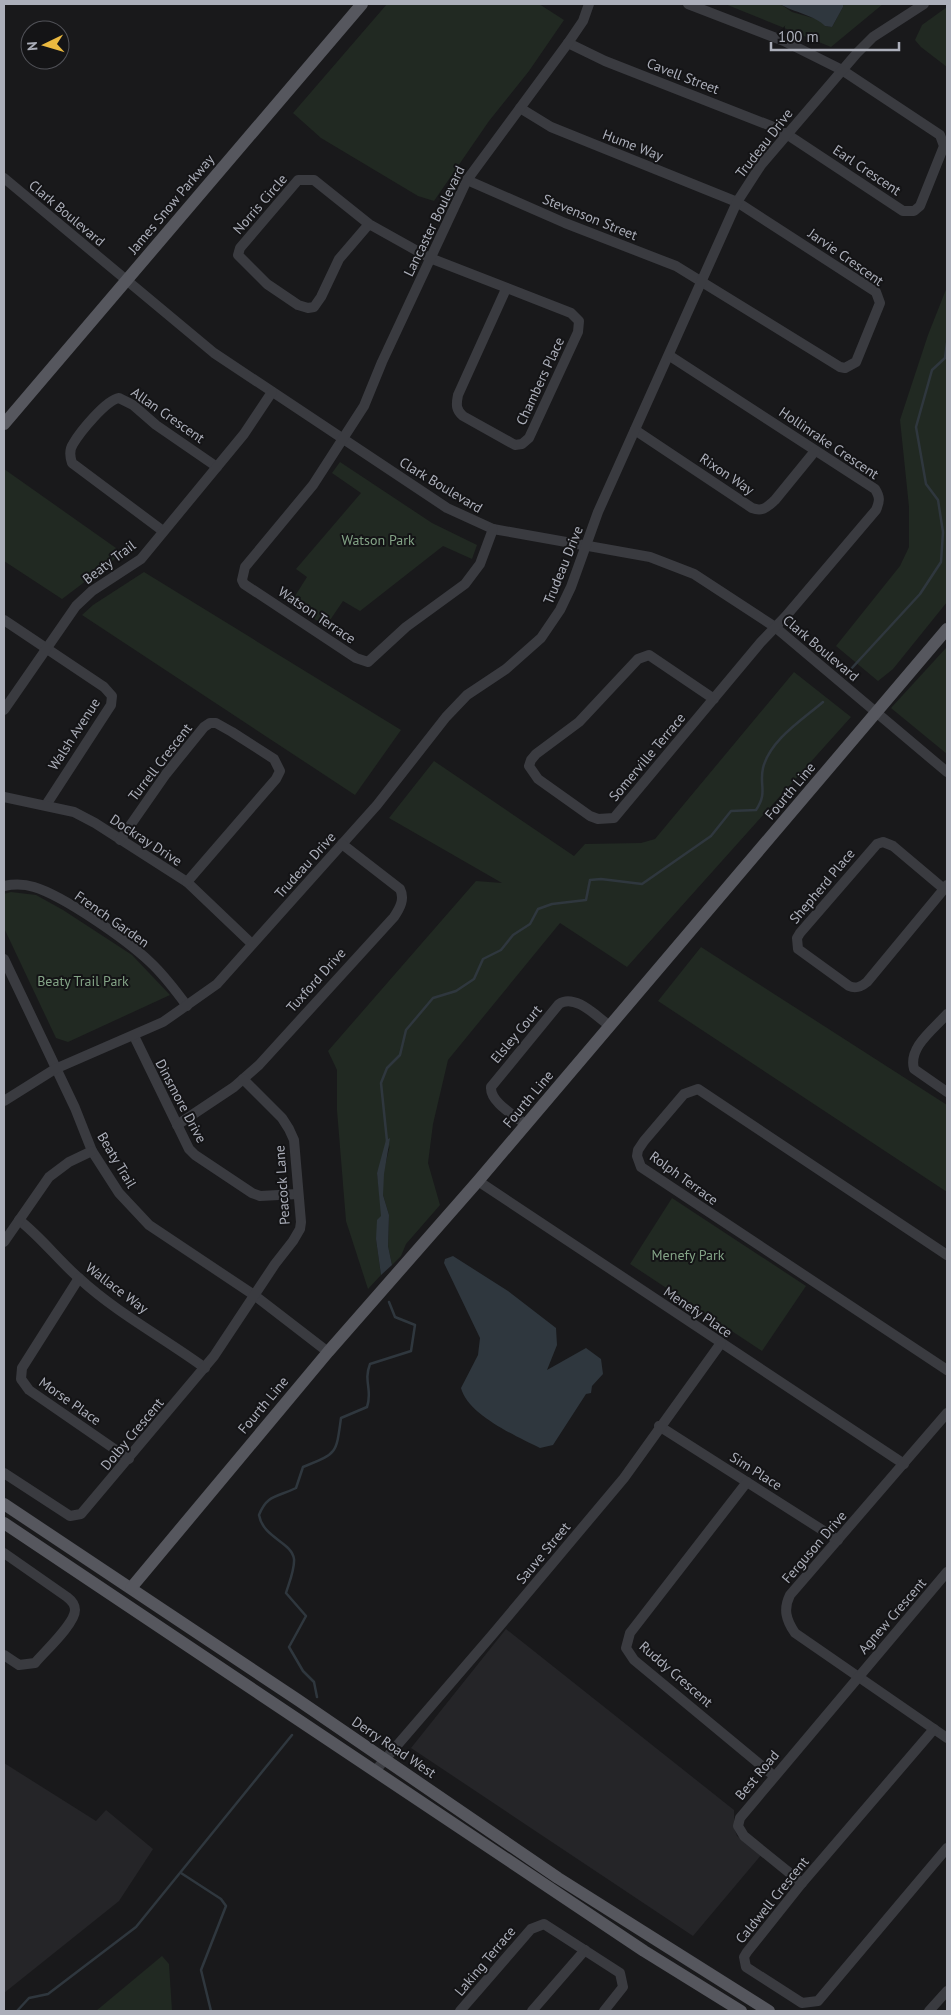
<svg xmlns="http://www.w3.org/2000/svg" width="951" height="2015" font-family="'PT Sans',sans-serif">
  <rect width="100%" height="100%" fill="#19191b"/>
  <g fill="#252528">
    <polygon points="506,1629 734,1810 734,1827 737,1836 762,1854 693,1936 411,1748"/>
    <polygon points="4,1763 96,1821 106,1810 153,1849 119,1901 4,1993"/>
  </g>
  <g fill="#212922">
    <polygon points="387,4 539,4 564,20 529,71 489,121 434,201 418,196 321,138 293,113"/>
    <polygon points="725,4 780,4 792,12 820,20 825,26 832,27 843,7 843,4 883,4 831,47"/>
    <polygon points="947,7 947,67 921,47 915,40 922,25"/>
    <polygon points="947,287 947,602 893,669 878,681 836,646 900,566 909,547 909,507 900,420 928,335"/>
    <polygon points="340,462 432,523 477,545 472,559 443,546 360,611 343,601 326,626 290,604 307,577 296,569 361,493 332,473"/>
    <polygon points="4,469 123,553 62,599 4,561"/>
    <polygon points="144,572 401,730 355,795 82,615 93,605"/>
    <polygon points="946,648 947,649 947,754 891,708"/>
    <polygon points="794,672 851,717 627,967 560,923 448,1060 433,1124 428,1163 440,1205 406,1244 401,1256 392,1265 388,1246 389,1215 383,1195 383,1174 390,1145 377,1173 382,1216 376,1239 381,1275 368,1289 346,1221 337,1110 337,1070 328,1051 476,881 502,883 389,818 434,761 574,856 585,844 641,843 655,839"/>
    <polygon points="11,892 36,895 63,910 132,955 170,995 68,1042 56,1038 4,928 4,894"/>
    <polygon points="701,947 947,1105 947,1192 658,1001"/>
    <polygon points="672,1198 806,1286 762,1351 630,1264"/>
    <polygon points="162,1956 169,1964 172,2011 96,2011"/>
  </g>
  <g fill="#2f373e">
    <path d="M780 4H843V7L832 27 825 26C816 16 793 12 780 4Z"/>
    <polygon points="390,1138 384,1174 383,1195 389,1215 388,1246 392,1265 381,1275 376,1239 377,1220 381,1216 377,1173 386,1140"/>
    <path d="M453 1256 508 1291 556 1328 557 1345 547 1370 586 1348 601 1359 603 1374 592 1386 591 1393 586 1394 553 1445 540 1448C516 1436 468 1415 461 1388L478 1355 480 1338 444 1263 445 1259Z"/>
  </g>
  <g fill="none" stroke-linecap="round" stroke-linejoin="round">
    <g stroke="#2f373e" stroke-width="2.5">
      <polyline points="851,669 920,594 941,562 943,532 938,500 926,484 916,427 932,370 945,358 947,343"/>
      <path d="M387 1141 381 1083 387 1068 400 1055 406 1030 433 998 456 991 474 979 483 959 501 950 513 935 530 924 538 909 552 904 586 900 590 880 601 879 642 884 711 836 731 811 756 810C768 792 759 786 763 768 770 740 802 720 823 702"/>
      <path d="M317 1697 314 1682 303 1671 289 1647 306 1616 286 1593C289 1583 295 1569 294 1559 292 1542 263 1538 259 1515 267 1494 278 1497 296 1488L303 1467C337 1453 336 1455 341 1418L367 1407C373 1390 363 1382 370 1364L411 1351 415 1325 395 1317 389 1302"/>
      <polyline points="181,1873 221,1899 226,1906 201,1970 211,2011"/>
      <polyline points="17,2011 29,1998 48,1994 136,1927 292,1735"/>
    </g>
    <g stroke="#3a3b40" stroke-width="10">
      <polyline points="568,43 605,61 771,126 788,135 903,211 914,211 920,206 944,146 940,135 842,70 784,41 688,4"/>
      <polyline points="4,178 214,353 447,508 493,529 650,557 694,574 775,627 947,772"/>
      <polyline points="467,180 565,223 676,266 840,367 845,368 856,362 880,303 876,292 737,202 551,127 520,108"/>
      <path d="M369 224 339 259 321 297 314 307 308 308 298 305 267 284 238 255 240 248 298 180H314L369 224 430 258 571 313 579 321 578 332 529 438 522 444 515 445 463 416C456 410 456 405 458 395L506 289"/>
      <path d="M670 356 875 489C880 497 880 501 876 510L786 616 761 642 614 818 598 819 590 816 538 779 529 766 531 760 536 754 579 722 638 659 649 655 714 699"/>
      <path d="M635 430 752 508C763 512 767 507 775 500L815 451"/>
      <polyline points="493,529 480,564 465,584 406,627 368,662 356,658 244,584 242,580 245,567 313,485 364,406 382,362 467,180 568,43 583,21 589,4"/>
      <path d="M163 531 72 463C70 457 69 450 73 444 80 432 106 400 119 398L133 405 156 425 217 467"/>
      <polyline points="4,620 104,687 112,696 111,705 46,805"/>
      <polyline points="4,710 76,606 92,591 141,559 244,434 272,392"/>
      <polyline points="4,797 74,812 95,823 187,882 252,944"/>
      <polyline points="120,840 166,774 204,727 210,723 216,723 232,732 274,759 280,771 276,779 187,882"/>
      <path d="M4 886C14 884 24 884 34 887 64 896 127 940 150 962 164 975 176 991 187 1006"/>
      <path d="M944 889 893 846 883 842 877 844 800 933 797 938 798 949 849 986C856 989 861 987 867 982L944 889 947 885"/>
      <polyline points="4,959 75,1108 92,1151 119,1193 149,1225 254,1295 328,1352"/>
      <path d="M947 1014C934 1029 908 1047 914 1069L947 1092"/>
      <polyline points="134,1036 189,1149 195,1155 252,1193 260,1196 298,1194"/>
      <polyline points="4,1101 55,1069 163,1022 217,984 377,805 446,717 467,695 506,669 541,638 560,610 571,587 598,512 737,202 761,165 857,53 873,37 924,4"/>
      <path d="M525 1124C514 1115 490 1102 491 1087L559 1004C575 993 597 1017 610 1026"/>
      <path d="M177 1125 234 1087 259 1065 394 917C400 908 405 899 400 889L342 844"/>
      <polyline points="478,1181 904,1464"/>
      <path d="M19 1220C42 1238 58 1260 80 1279 117 1313 164 1338 205 1368"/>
      <polyline points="4,1242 49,1177 69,1162 92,1151"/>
      <polyline points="947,1255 698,1089 684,1094 644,1141 638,1150 637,1156 641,1167 947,1370"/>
      <polyline points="79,1278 22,1368 21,1379 29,1390 129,1459"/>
      <path d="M947 1413 790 1595C783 1609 786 1620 795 1633L947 1738"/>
      <polyline points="659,1426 838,1540"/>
      <polyline points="4,1473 70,1516 81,1514 214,1356 275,1264 293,1241 300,1229 301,1222 294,1140 289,1129 282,1118 243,1079"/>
      <polyline points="747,1482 630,1633 626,1648 634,1660 774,1776"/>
      <path d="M4 1553 67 1597C71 1600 75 1604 75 1610 75 1624 44 1652 35 1663L19 1665 4 1655"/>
      <polyline points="934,1729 802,1883 747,1952 744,1957 746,1967 802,2003 818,2001 947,1848"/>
      <polyline points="375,1771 493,1634 624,1478 721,1343"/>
      <polyline points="802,1883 744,1836 738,1826 740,1818 947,1572"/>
      <polyline points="460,2011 531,1929 544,1924 620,1973 623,1987 604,2011"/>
      <polyline points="532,2011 585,1950"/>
      <polyline points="929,2011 947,1991"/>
    </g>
    <g stroke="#56575e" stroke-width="12">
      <polyline points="4,424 362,4"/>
      <polyline points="4,1504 298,1700 558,1878 769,2011"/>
      <polyline points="4,1523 644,1951 741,2011"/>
      <polyline points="131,1588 328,1352 478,1181 947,629"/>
    </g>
  </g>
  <g text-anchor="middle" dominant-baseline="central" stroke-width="4" stroke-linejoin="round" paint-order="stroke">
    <g font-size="14" fill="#acafba" stroke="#141416">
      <text transform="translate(683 76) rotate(21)">Cavell Street</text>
      <text transform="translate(764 143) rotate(-52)">Trudeau Drive</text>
      <text transform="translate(633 145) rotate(21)">Hume Way</text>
      <text transform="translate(867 170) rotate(34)">Earl Crescent</text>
      <text transform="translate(171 204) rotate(-50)">James Snow Parkway</text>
      <text transform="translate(260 204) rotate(-49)">Norris Circle</text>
      <text transform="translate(67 213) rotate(40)">Clark Boulevard</text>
      <text transform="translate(590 217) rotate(22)">Stevenson Street</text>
      <text transform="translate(434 221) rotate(-64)">Lancaster Boulevard</text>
      <text transform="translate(846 257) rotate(35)">Jarvie Crescent</text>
      <text transform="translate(540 381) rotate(-65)">Chambers Place</text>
      <text transform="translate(168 415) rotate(35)">Allan Crescent</text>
      <text transform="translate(829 443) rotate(34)">Hollinrake Crescent</text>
      <text transform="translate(727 474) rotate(34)">Rixon Way</text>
      <text transform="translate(441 485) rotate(31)">Clark Boulevard</text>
      <text transform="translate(109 562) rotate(-37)">Beaty Trail</text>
      <text transform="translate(563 565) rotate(-68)">Trudeau Drive</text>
      <text transform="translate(317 615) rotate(34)">Watson Terrace</text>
      <text transform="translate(821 648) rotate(40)">Clark Boulevard</text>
      <text transform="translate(74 734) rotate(-57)">Walsh Avenue</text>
      <text transform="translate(647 757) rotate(-50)">Somerville Terrace</text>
      <text transform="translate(160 762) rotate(-52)">Turrell Crescent</text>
      <text transform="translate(790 791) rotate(-50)">Fourth Line</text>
      <text transform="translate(146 840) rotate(33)">Dockray Drive</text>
      <text transform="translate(305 865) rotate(-48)">Trudeau Drive</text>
      <text transform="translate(822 886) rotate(-50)">Shepherd Place</text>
      <text transform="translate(112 919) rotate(35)">French Garden</text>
      <text transform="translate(316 980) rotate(-48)">Tuxford Drive</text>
      <text transform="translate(516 1034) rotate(-50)">Elsley Court</text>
      <text transform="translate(528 1099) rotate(-50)">Fourth Line</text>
      <text transform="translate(181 1101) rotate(62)">Dinsmore Drive</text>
      <text transform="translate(117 1160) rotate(59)">Beaty Trail</text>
      <text transform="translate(684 1178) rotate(36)">Rolph Terrace</text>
      <text transform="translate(282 1185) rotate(-94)">Peacock Lane</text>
      <text transform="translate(117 1288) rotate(37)">Wallace Way</text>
      <text transform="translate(698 1312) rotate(34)">Menefy Place</text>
      <text transform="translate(70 1401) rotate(35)">Morse Place</text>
      <text transform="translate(263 1405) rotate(-50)">Fourth Line</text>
      <text transform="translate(132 1434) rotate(-50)">Dolby Crescent</text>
      <text transform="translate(756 1471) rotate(32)">Sim Place</text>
      <text transform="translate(814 1547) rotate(-49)">Ferguson Drive</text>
      <text transform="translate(543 1553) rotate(-50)">Sauve Street</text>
      <text transform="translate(892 1616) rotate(-49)">Agnew Crescent</text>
      <text transform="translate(676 1674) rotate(41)">Ruddy Crescent</text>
      <text transform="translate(394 1747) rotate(34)">Derry Road West</text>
      <text transform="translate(757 1775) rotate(-50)">Best Road</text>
      <text transform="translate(772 1900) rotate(-51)">Caldwell Crescent</text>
      <text transform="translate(485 1961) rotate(-50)">Laking Terrace</text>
    </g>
    <g font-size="14" fill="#84a487" stroke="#141416">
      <text x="378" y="540">Watson Park</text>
      <text x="83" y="981">Beaty Trail Park</text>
      <text x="688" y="1255">Menefy Park</text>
    </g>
  </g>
  <rect width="951" height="2015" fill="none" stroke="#acafba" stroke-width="10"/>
  <g transform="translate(45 45) rotate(265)"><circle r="24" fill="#141416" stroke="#515258"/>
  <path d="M0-4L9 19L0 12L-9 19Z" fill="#ebb940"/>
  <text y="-8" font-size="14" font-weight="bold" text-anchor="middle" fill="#acafba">N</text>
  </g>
  <path d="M771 42v8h128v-8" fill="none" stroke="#acafba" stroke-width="2.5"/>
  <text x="778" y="42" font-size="15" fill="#acafba" stroke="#141416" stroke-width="4" paint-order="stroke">100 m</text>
</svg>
